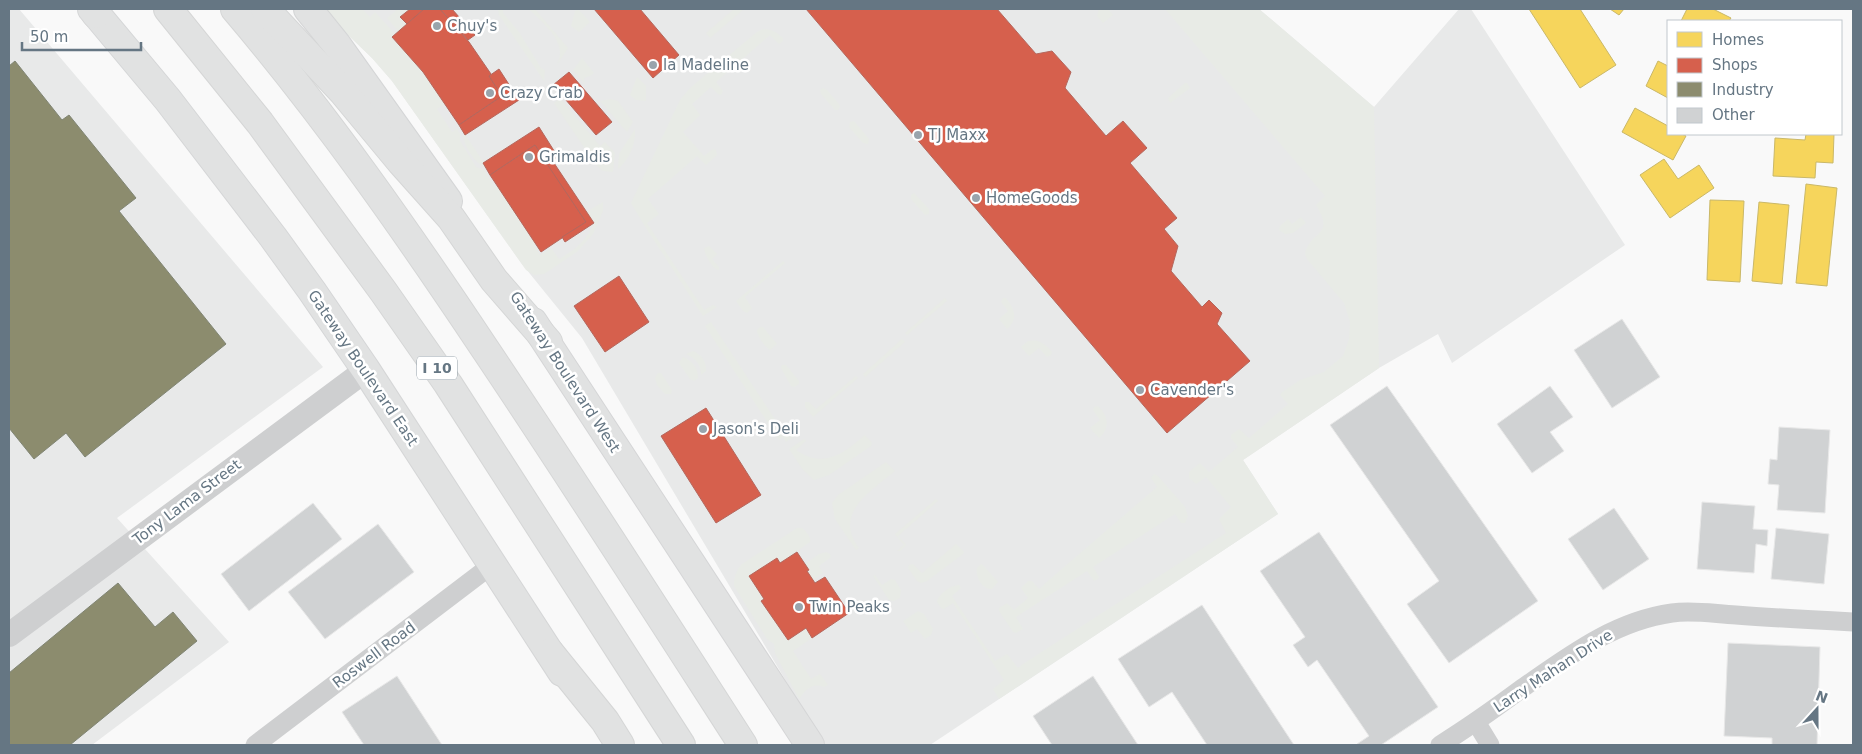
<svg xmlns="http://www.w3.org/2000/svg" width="1862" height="754" font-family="'DejaVu Sans',sans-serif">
  <rect width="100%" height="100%" fill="#f9f9f9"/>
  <g fill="#e8e9e9">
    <polygon points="9,9 19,9 323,367 117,518 229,642 92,745 9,745"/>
    <polygon points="321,9 1259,9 1374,107 1459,9 1471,9 1625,245 1452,363 1438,334 1379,368 1243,460 1278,514 930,745 824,745 582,338 522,264 392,81 372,58"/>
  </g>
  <g fill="#e8ebe6">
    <path d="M321 9H362L370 17 375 12 395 34 392 37 423 72 445 104 437 109 452 132 457 129 460 134V141L476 167 484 170 495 187 498 186 536 243 534 245 540 255 551 248 559 259C575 250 587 240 594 223L586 212 603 202V211L593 234 578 251 544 274 534 275 526 270 392 81 372 58Z"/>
    <polygon points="398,9 410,9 401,17 407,24 398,31 387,18"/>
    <polygon points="498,9 503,9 503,13 519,32 541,68 545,70 544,81 499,15"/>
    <path d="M529 9H535L568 48 557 65C569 42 543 24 529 9Z"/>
    <polygon points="578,9 590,22 579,32 571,26 575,11"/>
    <polygon points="734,9 744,9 710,38 706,33"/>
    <polygon points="1099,9 1111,9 1109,10 1113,15 1103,23 1097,16"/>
    <path d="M1165 9H1259L1374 107 1379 368 1243 460 1278 514 999 699 993 689 1004 680 953 603 944 609 941 608 937 602C938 594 952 585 959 585L961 588 952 596 995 661 1007 654 1018 668 1023 664 1226 533 1219 519 1231 507 1206 477 1196 484 1189 478V472L1200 463 1209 472 1238 447 1231 438V435L1239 429 1249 438 1288 404 1280 395 1282 392 1300 380 1324 372 1343 356 1349 339 1350 322 1344 303 1307 259 1305 254C1310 230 1336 237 1316 205L1325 196Z"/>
    <path d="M763 29C771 29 777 32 783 38V41L779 44 770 35 716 82 723 91 721 95 718 94 711 87 692 104 700 115 683 132 704 156 713 149 716 150 717 155 706 165 697 156 648 199 659 214 647 223 704 310 713 305 717 307 703 316 646 228 631 203 680 100 690 88 757 32Z"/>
    <polygon points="582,58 594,73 590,76 584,78 585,84 573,70"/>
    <polygon points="637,77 646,86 646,101 636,100 630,95"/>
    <polygon points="1185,83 1187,83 1190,88 1170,103 1168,98"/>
    <polygon points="823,88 827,90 839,104 840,107 838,110 835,110 821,94 820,90"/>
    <polygon points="560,98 600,146 605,142 615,153 613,172 603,171 596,165 554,103"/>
    <polygon points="611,99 618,101 633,122 627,132 600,101"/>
    <polygon points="854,121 869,139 868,144 863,143 849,127 850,122"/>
    <path d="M635 129C636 144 629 160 618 169L619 154Z"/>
    <path d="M464 133 484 163 485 167C474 163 462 144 464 133Z"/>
    <polygon points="914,193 929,209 929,214 925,215 911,199 911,195"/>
    <polygon points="1301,217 1306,223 1293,233 1285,234 1279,230 1280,226 1288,219 1292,224"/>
    <path d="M709 246 717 254 712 259 719 267V270C712 269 705 255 704 248Z"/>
    <polygon points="783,261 785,263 745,297 752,308 747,313 743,311 736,301"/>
    <polygon points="945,298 947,301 907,335 905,333"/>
    <path d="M1003 298H1006C1014 308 1019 319 1007 329L999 319 1008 311 1001 302Z"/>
    <polygon points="711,322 786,436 796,431 799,433 786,442 783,437 779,440 705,326"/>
    <path d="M760 327H763L777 344 770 350C765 347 757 336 757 330Z"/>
    <polygon points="902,339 905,342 865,377 863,374"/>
    <path d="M1028 341C1039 339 1044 343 1052 352L1051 355 1047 357 1039 348 1029 356 1021 347Z"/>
    <path d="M693 351C701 354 707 362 706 371L701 375C701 365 696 358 686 354Z"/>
    <path d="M683 357C692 361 698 367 698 378L694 381 690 379 679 363Z"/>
    <polygon points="782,365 786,365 799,381 799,384 794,387 791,386 781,368"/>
    <polygon points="658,373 661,373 672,390 671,394 665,394 657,385 655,378"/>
    <polygon points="856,376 858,378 813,417 805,407 805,402 809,402 816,409"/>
    <path d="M1098 406C1108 416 1111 428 1099 438L1090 428 1100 420 1093 410 1094 407Z"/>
    <path d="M865 435 872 443 871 446 829 475 814 480 803 470 789 449 804 439 806 441 796 450C824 469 843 454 865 435Z"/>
    <path d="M886 462 895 471C870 492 833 513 859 548L856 550 835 519 832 503 838 495Z"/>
    <polygon points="1154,474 1158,476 1185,507 1188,516 1185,523 1181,523 1175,514 1093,567 1099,577 1098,579 1094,581 1087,571 1016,617 1023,629 1016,633 1013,632 999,611 999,608 1007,603 1014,610 1028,598 1021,588 1028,581 1032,581 1039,589 1049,580 1157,487 1151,478"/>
    <polygon points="936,499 938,501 898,536 906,545 900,551 897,551 904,545 895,534"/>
    <path d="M797 528H802C806 531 811 537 810 542L780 563 777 558 764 599 761 601 788 640 806 628 812 638 793 651 811 679 820 674 828 685 824 687C813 682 805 690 799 699L775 653 774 644 767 639 734 586C734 578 736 570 742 564Z"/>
    <polygon points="956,544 964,552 963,554 927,581 921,583 917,581 908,568 909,565 913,564 922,573"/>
    <polygon points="826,552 830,554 831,557 819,566 823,573 813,580 807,571 809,570 805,564 819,554"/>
    <path d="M981 564 983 565 998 582 992 589C982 590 975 576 977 568Z"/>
    <polygon points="875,575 882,585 891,579 895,580 901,590 900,598 894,601 889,600 873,576"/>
    <polygon points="918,611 924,614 933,629 931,635 925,639 917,629 911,633 903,621"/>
  </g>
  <g fill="#f6d55c" stroke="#cab868">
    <polygon points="1529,9 1580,9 1616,65 1580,88"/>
    <polygon points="1610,9 1624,9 1619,15"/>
    <polygon points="1687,9 1713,9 1731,18 1729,21 1681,21"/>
    <polygon points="1658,61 1668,66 1668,98 1646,86"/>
    <polygon points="1635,108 1668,126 1668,134 1682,134 1686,136 1673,160 1622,132"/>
    <polygon points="1806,134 1834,134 1833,163 1816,162 1815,178 1773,176 1775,138 1805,140"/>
    <polygon points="1664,159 1678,179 1699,165 1714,188 1670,218 1640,175"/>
    <polygon points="1806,184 1837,188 1827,286 1796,283"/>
    <polygon points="1710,200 1744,201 1740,282 1707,280"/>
    <polygon points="1759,202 1789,205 1782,284 1752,281"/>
  </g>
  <g fill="#d6604d" stroke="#b4675d">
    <polygon points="410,9 424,9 407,24 400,17"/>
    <polygon points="424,9 440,9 469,42 491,74 489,76 502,96 459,125 423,72 392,37"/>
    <polygon points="440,9 452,9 475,35 468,40"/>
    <polygon points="594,9 640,9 679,55 653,78"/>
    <polygon points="806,9 997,9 1036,54 1052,51 1071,72 1065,88 1106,136 1123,121 1147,148 1130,163 1177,218 1164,229 1178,246 1171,271 1202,307 1209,300 1222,313 1217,324 1250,361 1167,433"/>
    <polygon points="499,69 519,100 465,135 459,125 502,96 489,76"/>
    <polygon points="569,72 612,122 596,135 553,85"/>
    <polygon points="539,127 558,157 547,164 535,145 490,175 483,163"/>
    <polygon points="535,145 586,222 541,252 490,175"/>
    <polygon points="552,160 594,223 565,242 562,237 586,222 547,164"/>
    <polygon points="619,276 649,322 605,352 574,306"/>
    <polygon points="706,408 761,495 716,523 661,436"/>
    <polygon points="797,552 809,570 807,571 815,583 825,577 849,613 812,638 806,628 788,640 761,601 764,599 749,576 777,558 780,563"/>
  </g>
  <g fill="#8c8c6e" stroke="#808574">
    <polygon points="15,61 62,120 69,115 136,198 119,211 226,344 85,457 66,433 34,459 9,428 9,66"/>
    <polygon points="118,583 155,627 173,612 197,641 70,745 9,745 9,673"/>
  </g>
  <g fill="#d0d2d3" stroke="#e8e8e8">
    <polygon points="1622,319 1660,377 1612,408 1574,350"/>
    <polygon points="1387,386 1538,601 1449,663 1407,604 1439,581 1330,425"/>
    <polygon points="1550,386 1573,417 1550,432 1564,451 1532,473 1497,424"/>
    <polygon points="1779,427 1830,430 1825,513 1777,510 1779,485 1768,484 1770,459 1777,460"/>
    <polygon points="1702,502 1755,506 1753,529 1768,530 1767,546 1756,544 1754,573 1697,569"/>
    <polygon points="313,503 342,539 249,611 221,574"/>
    <polygon points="1614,508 1649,559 1603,590 1568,539"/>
    <polygon points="378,524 414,572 325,639 288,592"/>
    <polygon points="1776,528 1829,534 1824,584 1771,579"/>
    <polygon points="1319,532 1438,707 1381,745 1357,745 1357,744 1369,736 1317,660 1308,667 1293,645 1305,637 1260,571"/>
    <polygon points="1202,605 1294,745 1207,745 1172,692 1149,707 1118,659"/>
    <polygon points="1728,643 1820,647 1817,745 1772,745 1772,738 1724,736"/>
    <polygon points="397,676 442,745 364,745 342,712"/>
    <polygon points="1093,676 1138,745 1052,745 1033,716"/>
  </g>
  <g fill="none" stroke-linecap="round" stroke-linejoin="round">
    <defs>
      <g id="secondary">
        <polyline points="92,9 168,100 273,237 312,291 366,370 562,672"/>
        <polyline points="308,9 337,45 448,201"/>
        <polyline points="533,322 810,745"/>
      </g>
      <g id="motorway">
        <polyline points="96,9 96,14"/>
        <polyline points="168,9 260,123 383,291 448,384 681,745"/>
        <path d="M235 9C326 116 407 232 485 349 573 480 658 613 743 745"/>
        <polyline points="265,9 343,92 401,162 451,218 494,280 548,342"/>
        <polyline points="550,653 605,721 620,745"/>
      </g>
    </defs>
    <use href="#secondary" stroke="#d5d6d7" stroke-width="30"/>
    <use href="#motorway" stroke="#d5d6d6" stroke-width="30"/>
    <g stroke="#cecfd0" stroke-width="19">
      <polyline points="1476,722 1490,745"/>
      <polyline points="255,745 493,564"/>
      <path d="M1440 745C1469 727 1497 707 1524 687 1570 655 1615 621 1672 613 1693 610 1715 614 1736 615 1775 618 1814 620 1853 622"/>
    </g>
    <polyline stroke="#cecfd0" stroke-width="24" points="9,635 366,370"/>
    <use href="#secondary" stroke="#e1e2e2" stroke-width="28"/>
    <use href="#motorway" stroke="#e1e2e2" stroke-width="28"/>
  </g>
  <g fill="#99a4ac" stroke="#fff" stroke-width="2">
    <circle cx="437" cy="26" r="5"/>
    <circle cx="653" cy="65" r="5"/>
    <circle cx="490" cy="93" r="5"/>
    <circle cx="918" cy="135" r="5"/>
    <circle cx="529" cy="157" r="5"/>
    <circle cx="976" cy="198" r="5"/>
    <circle cx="1140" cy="390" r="5"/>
    <circle cx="703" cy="429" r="5"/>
    <circle cx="799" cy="607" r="5"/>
  </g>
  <g text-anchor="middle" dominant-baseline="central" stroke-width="5" stroke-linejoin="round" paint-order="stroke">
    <rect fill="#fff" stroke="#939fa8" stroke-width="1" x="417" y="356.5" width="40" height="23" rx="4"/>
    <g font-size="14" font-weight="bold" fill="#657683">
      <text x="437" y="368">I 10</text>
    </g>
    <g font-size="15" fill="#657683" stroke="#fff" text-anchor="start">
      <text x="447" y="26">Chuy's</text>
      <text x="663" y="65">la Madeline</text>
      <text x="500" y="93">Crazy Crab</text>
      <text x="928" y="135">TJ Maxx</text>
      <text x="539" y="157">Grimaldis</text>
      <text x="986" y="198">HomeGoods</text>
      <text x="1150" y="390">Cavender's</text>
      <text x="713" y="429">Jason's Deli</text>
      <text x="809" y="607">Twin Peaks</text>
    </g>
    <g font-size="15" fill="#657683" stroke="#fff">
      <text transform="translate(363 368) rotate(56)">Gateway Boulevard East</text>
      <text transform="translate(565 372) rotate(57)">Gateway Boulevard West</text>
      <text transform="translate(187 502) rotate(-37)">Tony Lama Street</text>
      <text transform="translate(374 655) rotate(-37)">Roswell Road</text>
      <text transform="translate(1553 671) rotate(-33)">Larry Mahan Drive</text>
    </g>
  </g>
  <rect width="1862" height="754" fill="none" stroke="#657683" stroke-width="20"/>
  <rect x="1667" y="20" width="175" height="115" fill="#ffffff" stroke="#c1c8cd"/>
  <rect x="1677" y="32" width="25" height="15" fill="#f6d55c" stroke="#c1c8cd"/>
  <text x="1712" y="45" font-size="15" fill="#657683">Homes</text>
  <rect x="1677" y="58" width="25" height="15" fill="#d6604d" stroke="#c1c8cd"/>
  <text x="1712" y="70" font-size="15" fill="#657683">Shops</text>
  <rect x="1677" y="82" width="25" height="15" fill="#8c8c6e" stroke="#c1c8cd"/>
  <text x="1712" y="95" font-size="15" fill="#657683">Industry</text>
  <rect x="1677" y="108" width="25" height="15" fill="#d0d2d3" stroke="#c1c8cd"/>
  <text x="1712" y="120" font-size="15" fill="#657683">Other</text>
  <g transform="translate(1817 709) rotate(21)" stroke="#ffffff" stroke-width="4" paint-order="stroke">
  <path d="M0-4L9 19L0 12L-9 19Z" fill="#657683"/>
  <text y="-8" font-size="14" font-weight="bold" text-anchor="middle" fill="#657683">N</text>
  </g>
  <path d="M22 42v8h119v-8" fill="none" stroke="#657683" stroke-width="2.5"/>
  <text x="30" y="42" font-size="15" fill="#657683" stroke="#ffffff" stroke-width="4" paint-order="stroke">50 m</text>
</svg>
